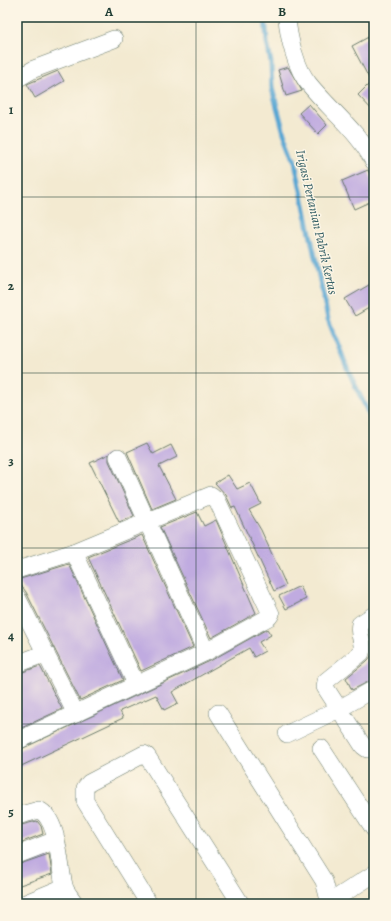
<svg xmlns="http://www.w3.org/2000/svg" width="391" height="921" font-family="Alegreya,serif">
  <rect width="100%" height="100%" fill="#fcf5e5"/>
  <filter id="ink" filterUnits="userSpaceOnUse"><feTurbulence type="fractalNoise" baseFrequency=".025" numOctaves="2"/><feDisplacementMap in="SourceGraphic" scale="8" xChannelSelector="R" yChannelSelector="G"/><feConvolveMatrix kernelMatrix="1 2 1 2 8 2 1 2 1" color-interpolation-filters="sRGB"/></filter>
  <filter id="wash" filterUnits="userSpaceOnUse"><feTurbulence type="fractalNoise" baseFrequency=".012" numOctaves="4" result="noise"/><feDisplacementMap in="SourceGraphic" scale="16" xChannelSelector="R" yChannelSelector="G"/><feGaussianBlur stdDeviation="0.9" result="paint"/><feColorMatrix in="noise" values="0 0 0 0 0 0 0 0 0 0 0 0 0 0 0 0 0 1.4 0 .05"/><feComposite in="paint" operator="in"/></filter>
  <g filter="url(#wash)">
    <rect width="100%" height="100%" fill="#f3ead1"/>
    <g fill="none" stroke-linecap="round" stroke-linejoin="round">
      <polyline stroke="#5aa7d3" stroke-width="5" points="265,17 267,43 271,62 272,88 284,133 295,162 328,319 348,370 374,425"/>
    </g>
    <g id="blocks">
      <g fill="#c0abe0">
        <polygon points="374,34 374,112 358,95 371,82 352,46"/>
        <polygon points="288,67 302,91 286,96 278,70"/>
        <polygon points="58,71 64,81 35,98 27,84"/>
        <polygon points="309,104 327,125 318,134 299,113"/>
        <polygon points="368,170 374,183 374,200 354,209 342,181"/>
        <polygon points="374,282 374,305 355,316 345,299"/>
        <polygon points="147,443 153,454 171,445 177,457 159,466 176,499 152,509 127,452"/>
        <polygon points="109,454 109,461 134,516 119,522 90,463"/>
        <polygon points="228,475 237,489 250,483 261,504 249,510 261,530 286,585 274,591 235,507 232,508 226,495 215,483"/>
        <polygon points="197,512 204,526 216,520 256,613 211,638 160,527"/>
        <polygon points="142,535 193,647 141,671 88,557"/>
        <polygon points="69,564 123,680 80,700 26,592 17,580"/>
        <polygon points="300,586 306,599 286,609 279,596"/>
        <polygon points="267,629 271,635 259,642 265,651 254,657 249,648 172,692 178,703 164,710 156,695 120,711 123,718 17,768 17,751 210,661"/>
        <polygon points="374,653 374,679 352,690 346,678 367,661"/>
        <polygon points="40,666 62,709 17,730 17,674"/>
        <polygon points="37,821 41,826 43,834 17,844 17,826"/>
        <polygon points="49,854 52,874 17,886 17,865"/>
      </g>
    </g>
  </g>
  <g filter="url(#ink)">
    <use href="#blocks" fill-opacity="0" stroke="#697a6b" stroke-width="1"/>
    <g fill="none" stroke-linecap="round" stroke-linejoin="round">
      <defs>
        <g id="street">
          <path d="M287 17C288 36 296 69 309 84 330 110 358 131 374 162"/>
          <polyline points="17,79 34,69 114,39"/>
          <polyline points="118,457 206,652"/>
          <polyline points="74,552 136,684"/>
          <polyline points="17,570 74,552 211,495 217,500 271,614 269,617 206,652 17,741"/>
          <polyline points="17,597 76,714"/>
          <path d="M374 615 360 624C357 634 365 643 361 653L326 681 325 687 363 746 367 749H374"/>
          <polyline points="17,664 46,653"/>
          <polyline points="218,713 324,881 330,904"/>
          <polyline points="287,734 339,709 374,689"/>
          <polyline points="321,748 374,829"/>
          <path d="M17 816 39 810C59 819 59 866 64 885 65 892 72 898 75 904"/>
          <polyline points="17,855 56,840"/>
          <polyline points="23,904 64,887"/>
          <polyline points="149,904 85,801 85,788 89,783 144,754 147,756 241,904"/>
          <polyline points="332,904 341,895 374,874"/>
        </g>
      </defs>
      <use href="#street" stroke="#697a6b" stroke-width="18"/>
      <use href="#street" stroke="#fff" stroke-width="17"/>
    </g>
  </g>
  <path fill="none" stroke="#1f3d34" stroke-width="1" stroke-opacity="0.55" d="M196 17V904M17 197H374M17 373H374M17 548H374M17 724H374"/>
  <g text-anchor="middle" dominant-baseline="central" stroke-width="3" stroke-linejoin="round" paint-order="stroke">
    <g font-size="13" font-style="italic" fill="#315d64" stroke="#fcf5e5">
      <text transform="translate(317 222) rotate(77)">Irigasi Pertanian Pabrik Kertas</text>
    </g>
  </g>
  <rect width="391" height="921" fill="none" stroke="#fcf5e5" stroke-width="44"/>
  <rect x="22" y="22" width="347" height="877" fill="none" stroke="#1f3d34" stroke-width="1.5"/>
  <g font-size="13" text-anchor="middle" font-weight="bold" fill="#1f3d34">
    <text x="109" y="16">A</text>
    <text x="282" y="16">B</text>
    <text x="11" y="114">1</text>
    <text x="11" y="290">2</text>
    <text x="11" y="465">3</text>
    <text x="11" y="640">4</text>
    <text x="11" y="816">5</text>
  </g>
</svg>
